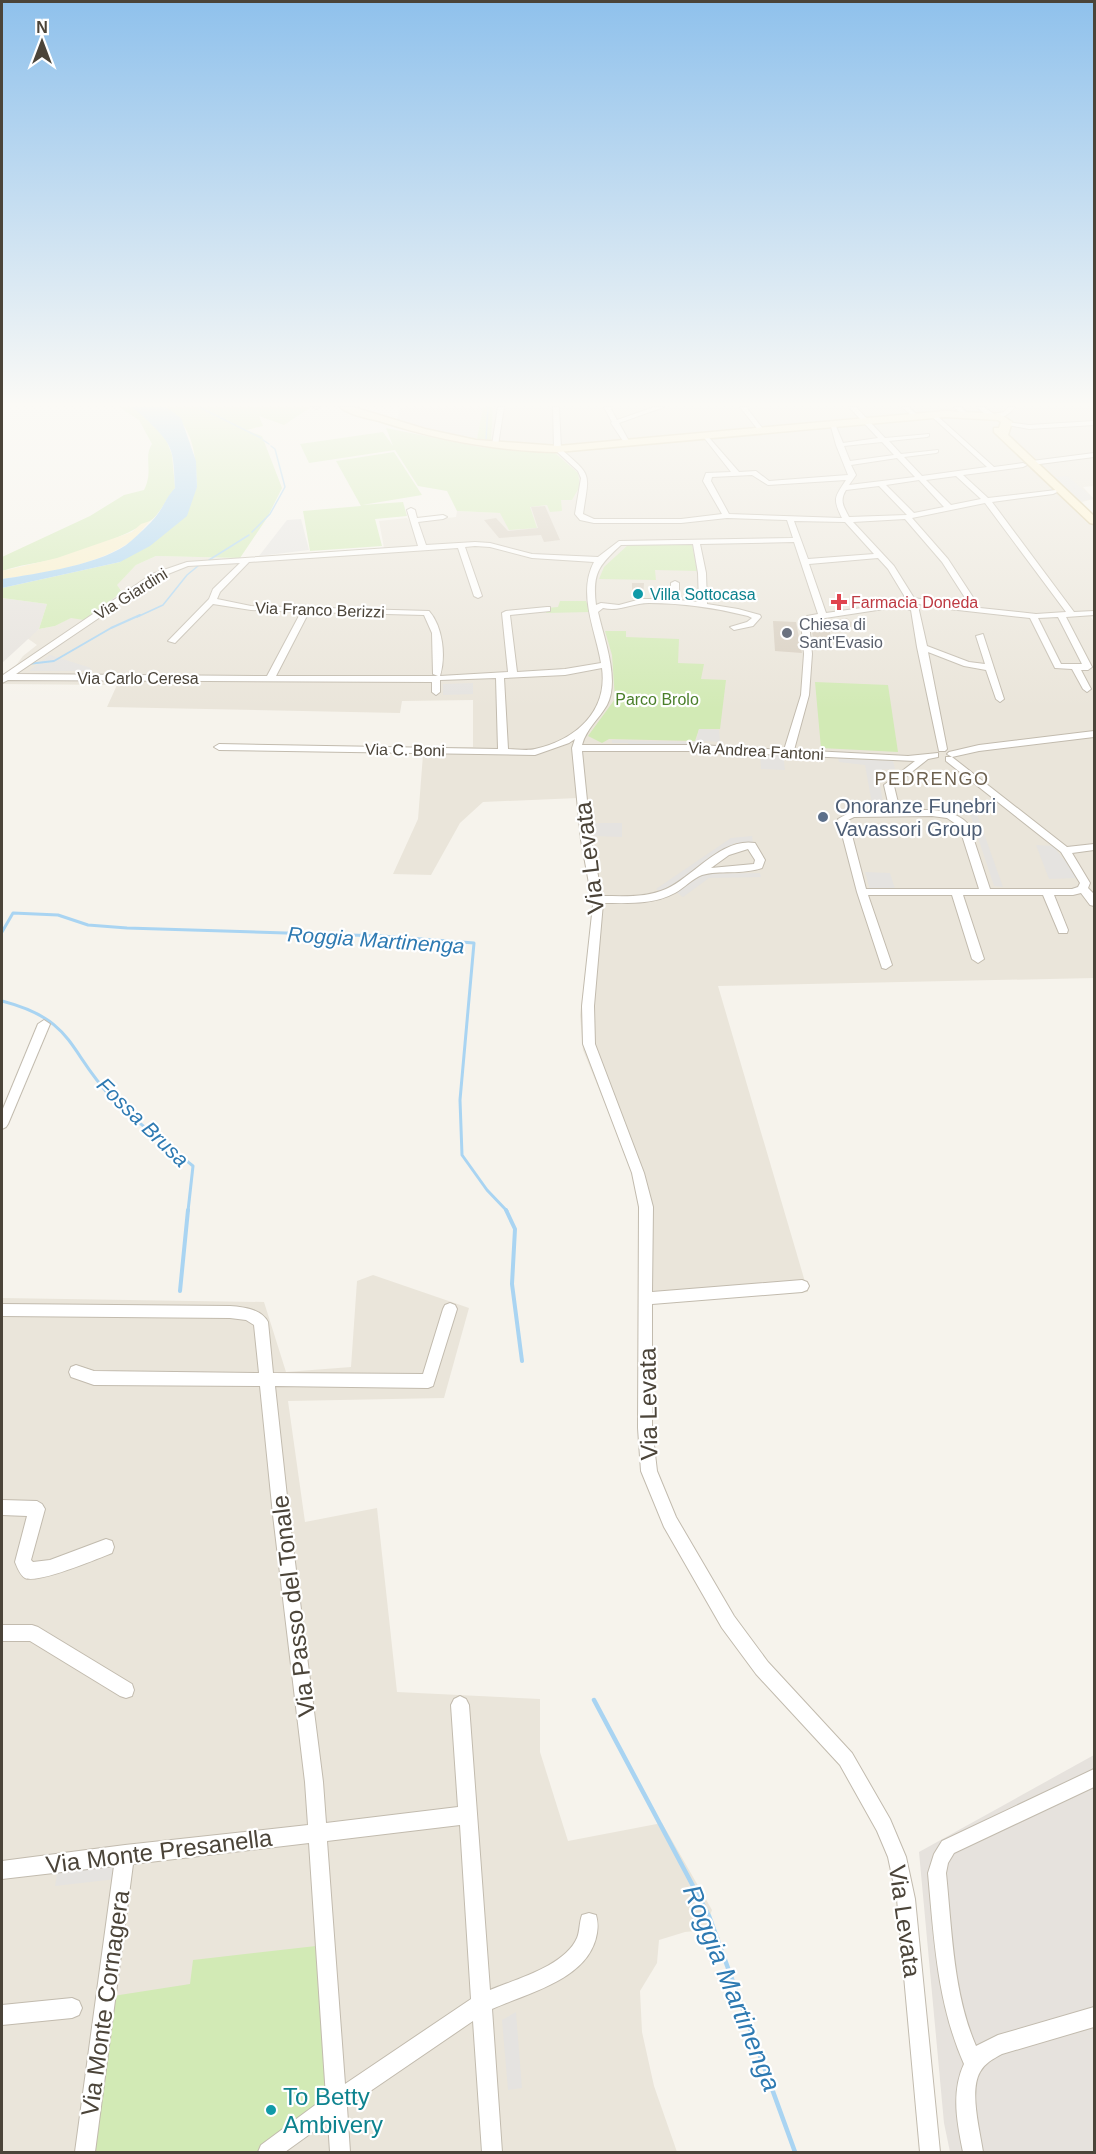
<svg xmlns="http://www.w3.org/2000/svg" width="1096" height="2154" font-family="Helvetica,sans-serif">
  <rect width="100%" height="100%" fill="#f6f3ec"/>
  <g fill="#eae5da">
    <polygon points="493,407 1003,407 1007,410 1010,407 1094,407 1094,486 1083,487 1094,499 1082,502 1094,516 1094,616 1091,617 1094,622 1094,978 718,986 808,1292 640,1301 642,1228 634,1175 583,1050 580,1015 593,912 578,798 483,802 460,823 431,875 393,874 418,819 423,755 426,747 473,747 473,700 402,701 400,713 107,707 117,685 2,684 23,656 37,645 27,638 39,629 55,626 122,591 116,585 136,565 156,556 240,558 384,548 379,521 407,518 410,522 456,517 457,511 500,513 536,527 529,506 547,505 568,465 554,452 491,442"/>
    <polygon points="373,1275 469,1308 444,1398 288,1401 305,1522 377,1508 397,1692 540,1699 540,1752 568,1841 662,1823 712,1910 705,1930 685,1932 659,1940 657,1963 640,1991 642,2032 654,2086 677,2152 2,2152 2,1298 264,1302 286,1372 351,1367 357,1281"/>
  </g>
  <g fill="#e6e2dd">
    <polygon points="401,407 483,407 477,439 395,424"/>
    <polygon points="2,598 47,604 39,629 2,663"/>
    <polygon points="1094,1755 1094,2152 950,2152 944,2123 919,1852"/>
  </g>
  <g fill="#d2eab5">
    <path d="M119 407H130L141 412 164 434 172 455 175 488C167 497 159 516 150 521 123 537 87 550 56 559 38 563 19 565 2 571V557L90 516 124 495 144 490C154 471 143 457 152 444L139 420Z"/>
    <path d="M166 407H311L284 425 259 416 263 426 246 430 262 436 282 488 267 518 240 558 156 556 136 565 117 585 122 592 84 620 71 618 55 626 39 629 47 604 2 598V588L120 562 197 487C196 455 194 427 166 407Z"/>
    <polygon points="483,407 493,407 491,442 477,439"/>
    <polygon points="386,428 480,447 554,452 578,473 580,486 572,500 561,500 562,511 550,512 547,505 530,507 537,528 509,530 500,513 457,511 447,491 418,486 395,450 309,463 300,444 383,432 393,446"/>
    <polygon points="394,452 422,495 362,505 403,502 407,516 375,519 382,546 310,551 303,511 361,506 336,461"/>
    <polygon points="692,544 697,571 655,570 656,580 599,579 604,567 628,545"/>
    <polygon points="560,601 586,601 590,612 546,613 547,608 558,607"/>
    <polygon points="605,631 626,631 626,637 679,639 678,663 704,664 701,679 726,680 720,729 699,729 695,741 609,739 602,743 588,736 615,699 612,655"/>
    <polygon points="815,682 888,685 898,752 821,748"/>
    <polygon points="316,1946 328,2090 319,2108 257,2152 91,2152 113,1996 190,1984 193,1960"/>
  </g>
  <path fill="#f9efc9" d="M150 521C143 528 136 539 127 544 91 567 43 573 2 579V571L57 558 132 532 141 524Z"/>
  <g fill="#e5e3e0">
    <polygon points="1067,476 1094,499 1078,501 1054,477"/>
    <polygon points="301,519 309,550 259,556 287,520"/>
    <polygon points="50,655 91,668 89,671 29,671"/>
    <polygon points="473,683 473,694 443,695 443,684"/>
    <polygon points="699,729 719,730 720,742 705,741 697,746 630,746 628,743 612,743 612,740 696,742"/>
    <polygon points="760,753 783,753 785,770 761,769"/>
    <polygon points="838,758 893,761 895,769 878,770 883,804 872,804 865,765 839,762"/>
    <polygon points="969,811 976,811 1003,887 994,886"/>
    <polygon points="595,823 622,823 622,837 594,836"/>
    <polygon points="752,836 753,843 735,843 661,892 656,889 731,838"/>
    <polygon points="1036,845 1053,846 1074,872 1077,878 1049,879"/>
    <polygon points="865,872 890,873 895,889 870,890"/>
    <polygon points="760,873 761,877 709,878 683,897 676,892 704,874"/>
    <polygon points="118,1862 116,1879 55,1886 58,1869"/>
    <polygon points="516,2012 522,2088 508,2090 502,2020"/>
  </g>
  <path fill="#a9d4f2" d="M130 407H166L181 418 196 461 197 487 187 516 150 546 120 562 2 588V579C35 574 106 564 131 541 139 534 150 524 157 515 164 506 167 496 175 488 173 451 175 447 148 421 142 415 138 411 130 407Z"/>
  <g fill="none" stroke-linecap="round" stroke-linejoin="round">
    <g stroke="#a9d4f2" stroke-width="1.5">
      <polyline points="199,407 261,438"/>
      <polyline points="263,440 269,444"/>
      <polyline points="486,440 488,407"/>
      <polyline points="252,532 270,514 285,487 275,449 271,446"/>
      <polyline points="209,560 249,535"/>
      <polyline points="137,617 163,605 187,575 198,566"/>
    </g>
    <polyline stroke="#a9d4f2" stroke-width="2" points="28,664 54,661 111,628 140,615"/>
    <g stroke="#a9d4f2" stroke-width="3">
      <polyline points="2,932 13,913 58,915 88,925 127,928 382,936 474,943 460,1100 462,1155 487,1190 507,1211"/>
      <path d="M2 1001C75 1020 67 1050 112 1098 137 1123 166 1144 193 1166L188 1211"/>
    </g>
    <g stroke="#a9d4f2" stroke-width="4">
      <polyline points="506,1210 515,1229 512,1284 522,1361"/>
      <polyline points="180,1291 188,1210"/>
    </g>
    <polyline stroke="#a9d4f2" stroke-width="4.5" points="594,1700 709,1916 795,2152"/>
  </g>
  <g fill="#d8cfc1">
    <polygon points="545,506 560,540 544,542 541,535 499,538 484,520 496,518 508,531 538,528 531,507"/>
    <polygon points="632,583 644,583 643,597 632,599"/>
    <polygon points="847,618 855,626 830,631 830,647 814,646 811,624"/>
    <polygon points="773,621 796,622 802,653 775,651"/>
  </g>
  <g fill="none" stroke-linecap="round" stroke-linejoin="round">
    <defs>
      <g id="street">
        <polygon points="313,407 320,407 317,409"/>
        <polygon points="498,407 504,407 498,445 495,447 492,445"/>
        <path d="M553 407H559L561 449C593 477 589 472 583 514L594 519H681L722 514 703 481 706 473 731 472 702 435 705 433 739 472 756 471 769 481 848 475 836 445 830 423 835 424 843 443 878 438 849 407H856L885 438 929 434V436L927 437 889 441 901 454 938 450V452L936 453 904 457 922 476 987 467 929 414 934 413 994 467 1023 463 1027 465 1023 467 963 475 988 498 1056 490 1057 492 1053 494 992 502 1074 612 1094 611V615L1066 617 1092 667 1088 670H1081L1091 689 1087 692 1083 689 1072 669 1055 668 1030 618 940 608 908 602 888 569 878 558 809 564 826 613 897 603 918 606 927 646 969 662 985 664 976 636 983 634 1004 699 1000 702 996 699 986 670 964 666 928 652 947 749 945 751H939L917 647 911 610 897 607 812 620 809 622 812 654 809 695 794 750 908 756 938 753V757L928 759 894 786 900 811C923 810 953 806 969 825L990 889H1072L1078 887 1080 883 1061 852 946 761V757H952L1067 847 1094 844V850L1072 853 1090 883 1088 888 1094 894V906L1090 905 1081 893 1073 895H1054L1068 930 1067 933H1059L1043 895H963L984 959 978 963 972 959 952 895H868L892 965 886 969 882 968 857 892 838 819 852 811H890L884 785 915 761 700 751H582L591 840 602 896C623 896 646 898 666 889 693 877 722 837 755 843L765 860 762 868C742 875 719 870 702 875 693 878 684 888 675 893 653 905 627 903 603 903L594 1006 595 1044 644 1173 653 1207 652 1292 802 1280 807 1282 809 1286 807 1290 802 1292 652 1304V1428L657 1471 676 1517 734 1616 768 1662 852 1753 890 1819 906 1857 915 1899 940 2152H920L897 1899 888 1857 877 1831 840 1765 756 1674 722 1628 664 1527 641 1471 638 1428 639 1207 632 1173 583 1044 582 1006 593 905 581 840 572 748 575 739 569 743 535 755 219 750 214 747 219 744 498 749 496 678 440 680V692L436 695 432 692V682L8 680 2 683 3 675 152 574 187 562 418 546 407 510 411 508 415 510 417 518 443 515 447 517 443 519 418 522 426 545 475 542 490 543 532 554 598 557 619 541 793 538 787 520 727 518 681 523H594L580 520 575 514 581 478 578 471 554 449ZM882 442 894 455 850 461 844 446ZM897 458 915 477 849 485 856 475 851 465ZM752 475 768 485 846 480C835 497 832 498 842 518L729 514 711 481 712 477ZM956 476 981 499 951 505 926 480ZM919 480 944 507 914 513 886 485ZM879 486 907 515 849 517C844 507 839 501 846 490ZM985 503 1066 612 1036 614 980 608 948 559 912 518ZM905 519 942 562 971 607 914 598 894 566 853 522ZM794 521 845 522 874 554 808 559ZM794 542 818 614 807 616 801 621 804 654 801 695 784 750 700 745H582C586 729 599 719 607 705 620 680 604 639 598 612L603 608C620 612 632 603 649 603 682 603 716 608 748 616L752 618 747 622 730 627 734 630 753 626 761 617 760 615 738 609 707 604 706 573 700 544ZM693 544 698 573 699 602 679 600V583L675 581 671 583V599H641L619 605 601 603 596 605C592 573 599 565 621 545ZM475 546 490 547 532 558 594 562C577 594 596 631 601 663L565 669 517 672 510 615 550 611V607H547L506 611 502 613 508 672 440 676C446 656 443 627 429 611L251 606 217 599 220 592 249 562 458 548 474 596 478 598 482 596 465 547ZM240 563 213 589 209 599 168 641 175 643 213 604 251 610 301 612 267 676 16 674 158 578 188 566ZM309 612 424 615 432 633 433 674 438 676H276ZM1058 617 1082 664H1061L1038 618ZM602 668C608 712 575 740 535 749 527 751 516 749 508 749L504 678 565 675ZM932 816 947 818 959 826 979 889H866L848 820 854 817ZM748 849 755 860 754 864 711 868 729 855Z"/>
        <polygon points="604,407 610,407 617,420 654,407 664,407 619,423 630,443 627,445 625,444 611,423 612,422"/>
        <polygon points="740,407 746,407 763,429 763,431 759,431"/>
        <polygon points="902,407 909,407 917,415 912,416"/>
        <polygon points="954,407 961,407 968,414 963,415"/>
        <path d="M977 407H984L994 414 1004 412 1008 407H1015C1002 423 990 420 977 407Z"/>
        <polygon points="1094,421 1094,425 1029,429 1003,424 1006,422 1029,425"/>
        <polygon points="1094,453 1094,457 1032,465 1029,463 1032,461"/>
        <polygon points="1094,731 1094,737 979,751 952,757 947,754 949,752 979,745"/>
        <polygon points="44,1020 50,1024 8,1124 6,1127 2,1129 2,1111 38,1024"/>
        <path d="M450 1303 455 1305 457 1309 433 1386 428 1388 275 1386 289 1515 323 1782 326 1823 458 1807 451 1705 454 1699 460 1696 466 1699 469 1705 490 1990C516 1979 565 1966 577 1938 580 1931 579 1923 582 1915L589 1913 596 1915C598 1922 598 1926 597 1933 590 1979 528 1993 492 2009L502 2152H482L473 2021 347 2107 350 2152H330L328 2121 285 2152H258L261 2145 326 2097 309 1843 133 1864 95 2152H75L114 1866 2 1879V1861L125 1845 308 1825 305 1782 273 1515 260 1386 94 1385 71 1377 69 1372 71 1367 76 1365 94 1371 259 1373 254 1325 246 1320 230 1318 2 1316V1304L230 1306C244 1307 261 1309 268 1322L273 1373 423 1374 443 1309 445 1305ZM460 1825 471 1999 345 2084 327 1841Z"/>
        <path d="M2 1500 37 1501 42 1504 45 1509 31 1560 33 1562 50 1560 106 1539 112 1541 114 1547 112 1553C97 1559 38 1584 25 1578 20 1575 17 1567 15 1562L27 1516 2 1515Z"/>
        <polygon points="2,1625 32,1625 38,1627 132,1684 134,1690 132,1696 126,1698 120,1696 30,1641 2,1641"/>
        <path d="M1094 1769V1787L954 1853 948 1863 946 1873C952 1930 953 1993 976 2046L998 2035 1094 2007V2027L1002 2054C993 2059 985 2063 980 2072 969 2091 980 2131 983 2152H963C957 2123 951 2092 964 2064 937 2003 934 1938 928 1873L934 1854 942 1841Z"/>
        <polygon points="72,1998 79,2001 82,2008 79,2015 72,2018 2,2025 2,2005"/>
      </g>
      <path id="secondary" d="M340 407H353L425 429 476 440 558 446 945 411 1000 414 1012 422 1008 435 1094 516V524L1090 523 994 432V428H999L1001 422 998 420 945 417 558 452C496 451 438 440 379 421 366 418 350 415 340 407Z"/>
    </defs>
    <use href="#street" stroke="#c2bbae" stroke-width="2"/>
    <use href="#secondary" stroke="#d6c79b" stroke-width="3"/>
    <use href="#street" fill="#fff" fill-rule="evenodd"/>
    <use href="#secondary" fill="#fff3cd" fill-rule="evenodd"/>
  </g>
  <linearGradient id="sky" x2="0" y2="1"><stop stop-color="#8fc1ec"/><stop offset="0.57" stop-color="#fbfaf6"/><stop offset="1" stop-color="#fbfaf6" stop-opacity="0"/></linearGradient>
  <rect width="1096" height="709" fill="url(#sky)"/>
  <g fill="#0f9aa8" stroke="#fff" stroke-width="2">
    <circle cx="638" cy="594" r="6"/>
    <circle cx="271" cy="2110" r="6"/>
  </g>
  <path fill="#e0444e" stroke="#fff" stroke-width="2" d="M836 593h6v6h6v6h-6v6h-6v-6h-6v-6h6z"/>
  <circle fill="#6b7280" stroke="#fff" stroke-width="2" cx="787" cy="633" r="6"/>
  <circle fill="#5c6f8a" stroke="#fff" stroke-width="2" cx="823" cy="817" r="6"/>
  <g text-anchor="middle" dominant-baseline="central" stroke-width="4.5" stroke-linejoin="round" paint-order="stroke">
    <g font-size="16" fill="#4b4439" stroke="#fff">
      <text transform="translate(131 594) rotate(-32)">Via Giardini</text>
      <text transform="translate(320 610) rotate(2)">Via Franco Berizzi</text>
      <text x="138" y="678">Via Carlo Ceresa</text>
      <text transform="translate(405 750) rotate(1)">Via C. Boni</text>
      <text transform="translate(756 751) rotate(3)">Via Andrea Fantoni</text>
    </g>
    <g font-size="16" fill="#0d838f" stroke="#fff" text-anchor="start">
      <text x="650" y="594">Villa Sottocasa</text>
    </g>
    <g font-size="16" fill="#be3a42" stroke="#fff" text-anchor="start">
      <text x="851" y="602">Farmacia Doneda</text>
    </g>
    <g font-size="16" fill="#5b616d" stroke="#fff" text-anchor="start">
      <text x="799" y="624">Chiesa di<tspan x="799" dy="18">Sant'Evasio</tspan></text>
    </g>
    <g font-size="16" fill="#4a7f2a" stroke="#fff">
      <text x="657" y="699">Parco Brolo</text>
    </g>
    <g font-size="18" letter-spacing="1.5" fill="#6e6250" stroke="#fff">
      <text x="932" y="779">PEDRENGO</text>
    </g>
    <g font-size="20" fill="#4e5e75" stroke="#fff" text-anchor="start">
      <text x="835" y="806">Onoranze Funebri<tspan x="835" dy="23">Vavassori Group</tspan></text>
    </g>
    <g font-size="21" font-style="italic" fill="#2e7ab2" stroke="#fff">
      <text transform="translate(376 940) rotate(4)">Roggia Martinenga</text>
      <text transform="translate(143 1122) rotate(44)">Fossa Brusa</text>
    </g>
    <g font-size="24" fill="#4b4439" stroke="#fff">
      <text transform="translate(589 858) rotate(-97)">Via Levata</text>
      <text transform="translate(648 1404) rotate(-91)">Via Levata</text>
      <text transform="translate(293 1606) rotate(-97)">Via Passo del Tonale</text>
      <text transform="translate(159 1851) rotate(-7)">Via Monte Presanella</text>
      <text transform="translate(905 1921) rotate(82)">Via Levata</text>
      <text transform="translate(105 2003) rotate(-82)">Via Monte Cornagera</text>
    </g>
    <g font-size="24" fill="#0d838f" stroke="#fff" text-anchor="start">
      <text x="283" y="2096">To Betty<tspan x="283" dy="28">Ambivery</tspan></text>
    </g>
    <g font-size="26" font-style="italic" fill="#2e7ab2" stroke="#fff">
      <text transform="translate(732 1988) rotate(68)">Roggia Martinenga</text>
    </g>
  </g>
  <rect width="1096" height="2154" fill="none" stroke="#4b4439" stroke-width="6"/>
  <g transform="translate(42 42)" stroke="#ffffff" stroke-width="4.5" paint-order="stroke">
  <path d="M0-4.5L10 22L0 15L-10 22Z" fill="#4b4439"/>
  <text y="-9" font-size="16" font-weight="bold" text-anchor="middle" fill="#4b4439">N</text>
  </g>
</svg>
